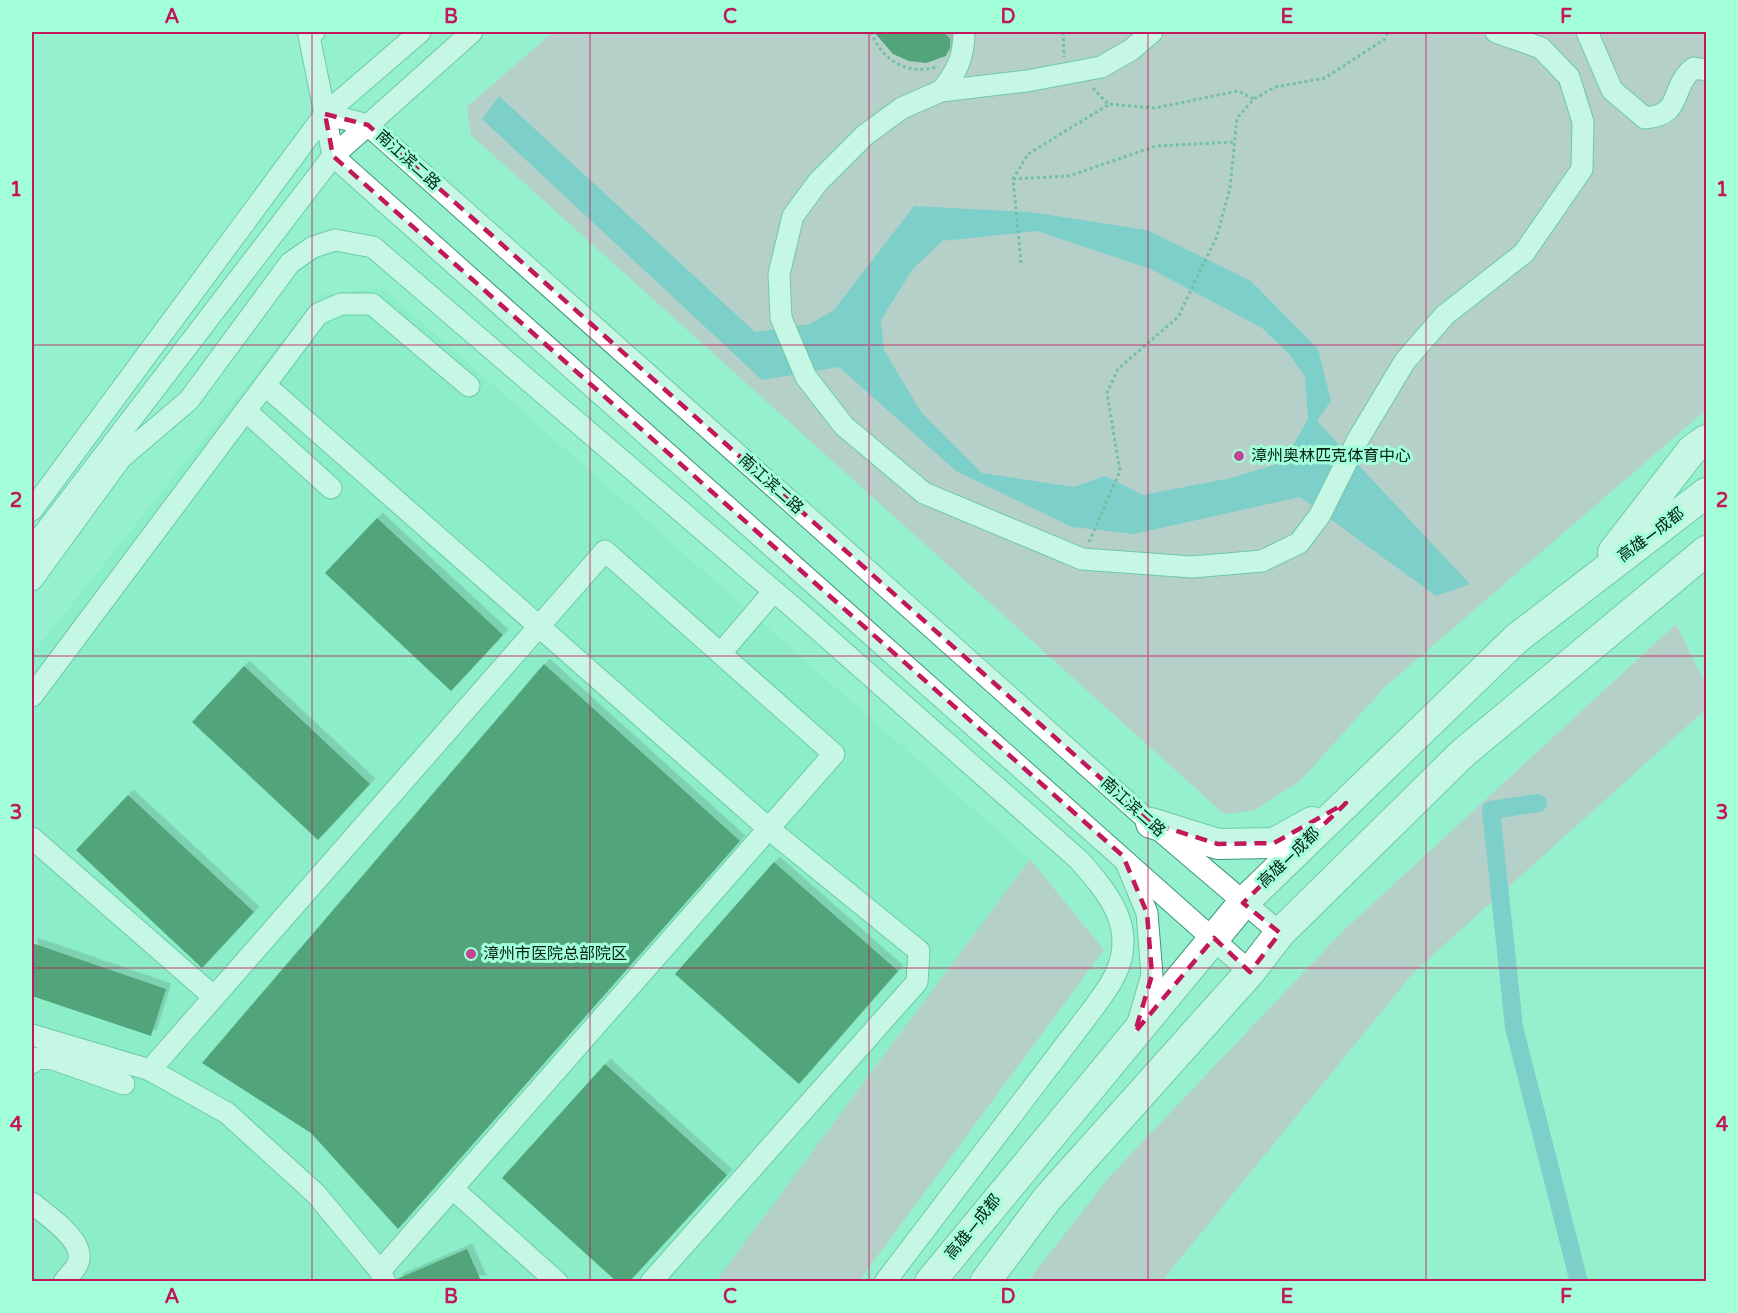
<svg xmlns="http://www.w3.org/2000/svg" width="1738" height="1313" font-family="'Varela Round','Noto Sans SC',sans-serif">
  <defs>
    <filter id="shadow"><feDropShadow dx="5.5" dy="-5.5" stdDeviation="0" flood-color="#0004"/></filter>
  </defs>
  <rect width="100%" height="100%" fill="#95f1cd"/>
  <polygon fill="#82eac2" points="383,288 1030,859 716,1281 32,1281 32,654 319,295"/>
  <g fill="#dca9c3">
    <polygon points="553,32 1706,32 1706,410 1385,687 1300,781 1253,811 1224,814 471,135 467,107"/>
    <polygon points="1676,624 1706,685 1706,709 1414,972 1162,1281 1028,1281 1110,1176 1342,932"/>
    <polygon points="1030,859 1104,950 859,1281 716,1281"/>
  </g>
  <path fill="#60a6c3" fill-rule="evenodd" d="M499 96 755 332 810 324 834 310 914 206 1030 212 1147 230 1251 281 1318 349 1331 401 1317 421 1470 584 1436 596 1300 497 1134 534 1072 527 956 471 839 367 762 380 482 119ZM1037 231 1153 270 1262 328 1290 355 1305 377 1308 419 1284 462 1231 478 1143 495 1105 476 1074 487 982 473 921 412 884 350 881 320 912 270 942 241Z"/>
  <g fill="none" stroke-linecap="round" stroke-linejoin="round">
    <polyline stroke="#60a6c3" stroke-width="18" points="1538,803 1491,810 1514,1027 1579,1282"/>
  </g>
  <g fill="#004715" filter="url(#shadow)">
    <polygon points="874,32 944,32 950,39 950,47 946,56 926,63 909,61 893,54"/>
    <polygon points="377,518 503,635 451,691 325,573"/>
    <polygon points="544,664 740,841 398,1229 311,1133 202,1063"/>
    <polygon points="244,666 370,784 318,840 192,722"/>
    <polygon points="128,795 254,912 202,968 76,850"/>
    <polygon points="774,862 898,971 799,1084 675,974"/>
    <polygon points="32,943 166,989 151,1036 32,996"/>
    <polygon points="605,1064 727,1175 630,1281 616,1281 502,1178"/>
    <polygon points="467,1249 481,1281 397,1281 397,1279"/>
  </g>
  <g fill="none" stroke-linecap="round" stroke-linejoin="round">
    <defs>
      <g id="minor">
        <polyline points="420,32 325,114 333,156 1250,972"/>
        <polyline points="472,32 368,125 1151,823 1280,933"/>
        <polyline points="1152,32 1131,50 1101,67 1027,81 941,91 902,108 865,135 818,182 793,216 779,274 781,318 806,377 844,426 924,493 1082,559 1192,567 1262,561 1299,543 1320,515 1357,441 1405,361 1445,315 1524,253 1582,169 1583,122 1569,77 1541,48 1496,32"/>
        <path d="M1587 32 1612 90 1645 118C1685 115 1669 86 1694 68L1706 70"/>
        <path d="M941 91C957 72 964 57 964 32"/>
        <polyline points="265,385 769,829 919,951 917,982 651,1282"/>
        <polyline points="246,411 331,488"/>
        <polyline points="32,510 325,114 309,36 314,32"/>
        <polyline points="32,549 333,156 368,125 325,114"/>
        <path d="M32 580 121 458 189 400 290 263 313 247 335 240 373 247 796 610 1079 860C1108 893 1138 928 1115 975 1110 986 1102 996 1095 1006L885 1282"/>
        <polyline points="721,653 774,591"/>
        <polyline points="32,696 318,314 341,304 372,304 469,386"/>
        <polyline points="32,838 214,997"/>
        <polyline points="1126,862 1147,913 1152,975 1137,1026"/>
        <polyline points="32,1035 150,1070 227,1113 316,1194 380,1271 385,1282"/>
        <polyline points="32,1063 38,1058 53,1059 124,1084"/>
        <polyline points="150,1070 605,551 834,754 380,1271"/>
        <polyline points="453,1189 557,1282"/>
        <path d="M32 1203C46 1215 87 1241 78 1263 76 1269 68 1276 64 1282"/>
      </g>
      <g id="highway">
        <polyline points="1613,552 1692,450 1706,440"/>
        <polyline points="1151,823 1218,844 1274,843 1312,822"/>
        <polyline points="930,1282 1243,903 1517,638 1706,493"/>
        <polyline points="985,1282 1047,1199 1250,972 1280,933 1463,753 1706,551"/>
      </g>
    </defs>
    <use href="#minor" stroke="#3b9a79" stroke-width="23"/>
    <use href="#highway" stroke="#3b9a79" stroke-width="32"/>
    <g stroke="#49856f" stroke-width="3" stroke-dasharray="3 3" stroke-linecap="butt">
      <path d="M871 32C881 59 907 76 936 67"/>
      <polyline points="1063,32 1064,57"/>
      <polyline points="1093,88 1108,104 1155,108 1238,91 1254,99"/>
      <polyline points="1013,179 1069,176 1156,146 1233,142"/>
      <polyline points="1021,263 1013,179 1028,154 1108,105"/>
      <polyline points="1089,542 1120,471 1107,393 1118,369 1178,317 1217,236 1230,188 1237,118 1254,99 1275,87 1325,78 1385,39 1388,32"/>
    </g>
    <use href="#minor" stroke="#fff" stroke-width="21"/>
    <use href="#highway" stroke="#fff" stroke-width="30"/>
  </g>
  <path d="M0 0H1738V1313H0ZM325 114 368 125 1151 823 1218 844 1274 843 1346 803 1243 903 1280 933 1250 972 1214 938 1135 1032 1152 975 1147 913 1123 856 333 156Z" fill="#95f1cd" fill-opacity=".55" fill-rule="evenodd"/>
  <path fill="none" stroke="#c2185b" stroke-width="4.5" stroke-dasharray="12 8" stroke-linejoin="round" d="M325 114 368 125 1151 823 1218 844 1274 843 1346 803 1243 903 1280 933 1250 972 1214 938 1135 1032 1152 975 1147 913 1123 856 333 156Z"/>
  <path fill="none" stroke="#c2185b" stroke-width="1.5" stroke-opacity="0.55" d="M312 32V1282M590 32V1282M869 32V1282M1148 32V1282M1426 32V1282M32 345H1706M32 656H1706M32 968H1706"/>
  <g fill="#c34491" stroke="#a2ffda" stroke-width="2">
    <circle cx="1239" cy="456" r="6"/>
    <circle cx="471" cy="954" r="6"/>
  </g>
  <g text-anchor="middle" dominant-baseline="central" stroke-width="6" stroke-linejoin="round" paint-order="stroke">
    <g font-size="16" fill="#032117" stroke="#a2ffda">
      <text transform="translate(408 160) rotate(42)">南江滨二路</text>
      <text transform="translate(771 484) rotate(42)">南江滨二路</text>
      <text transform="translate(1651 535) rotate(-37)">高雄—成都</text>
      <text transform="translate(1133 807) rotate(42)">南江滨二路</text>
      <text transform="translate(1289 858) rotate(-44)">高雄—成都</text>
      <text transform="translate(973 1227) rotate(-51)">高雄—成都</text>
    </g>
    <g font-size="16" fill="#032117" stroke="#a2ffda" text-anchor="start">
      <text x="1251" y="456">漳州奥林匹克体育中心</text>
      <text x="483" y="954">漳州市医院总部院区</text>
    </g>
  </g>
  <rect width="1738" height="1313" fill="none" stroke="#a2ffda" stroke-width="66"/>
  <rect x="33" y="33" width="1672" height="1247" fill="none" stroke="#c2185b" stroke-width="2"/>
  <g font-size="20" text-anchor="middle" font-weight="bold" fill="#c2185b">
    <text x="172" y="23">A</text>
    <text x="451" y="23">B</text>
    <text x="730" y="23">C</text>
    <text x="1008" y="23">D</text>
    <text x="1287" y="23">E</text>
    <text x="1566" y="23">F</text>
    <text x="16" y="196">1</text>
    <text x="1722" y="196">1</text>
    <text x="16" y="507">2</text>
    <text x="1722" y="507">2</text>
    <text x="16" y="819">3</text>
    <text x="1722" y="819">3</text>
    <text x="16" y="1131">4</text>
    <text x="1722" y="1131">4</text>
    <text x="172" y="1303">A</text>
    <text x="451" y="1303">B</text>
    <text x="730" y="1303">C</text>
    <text x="1008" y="1303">D</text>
    <text x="1287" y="1303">E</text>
    <text x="1566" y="1303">F</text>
  </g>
</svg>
